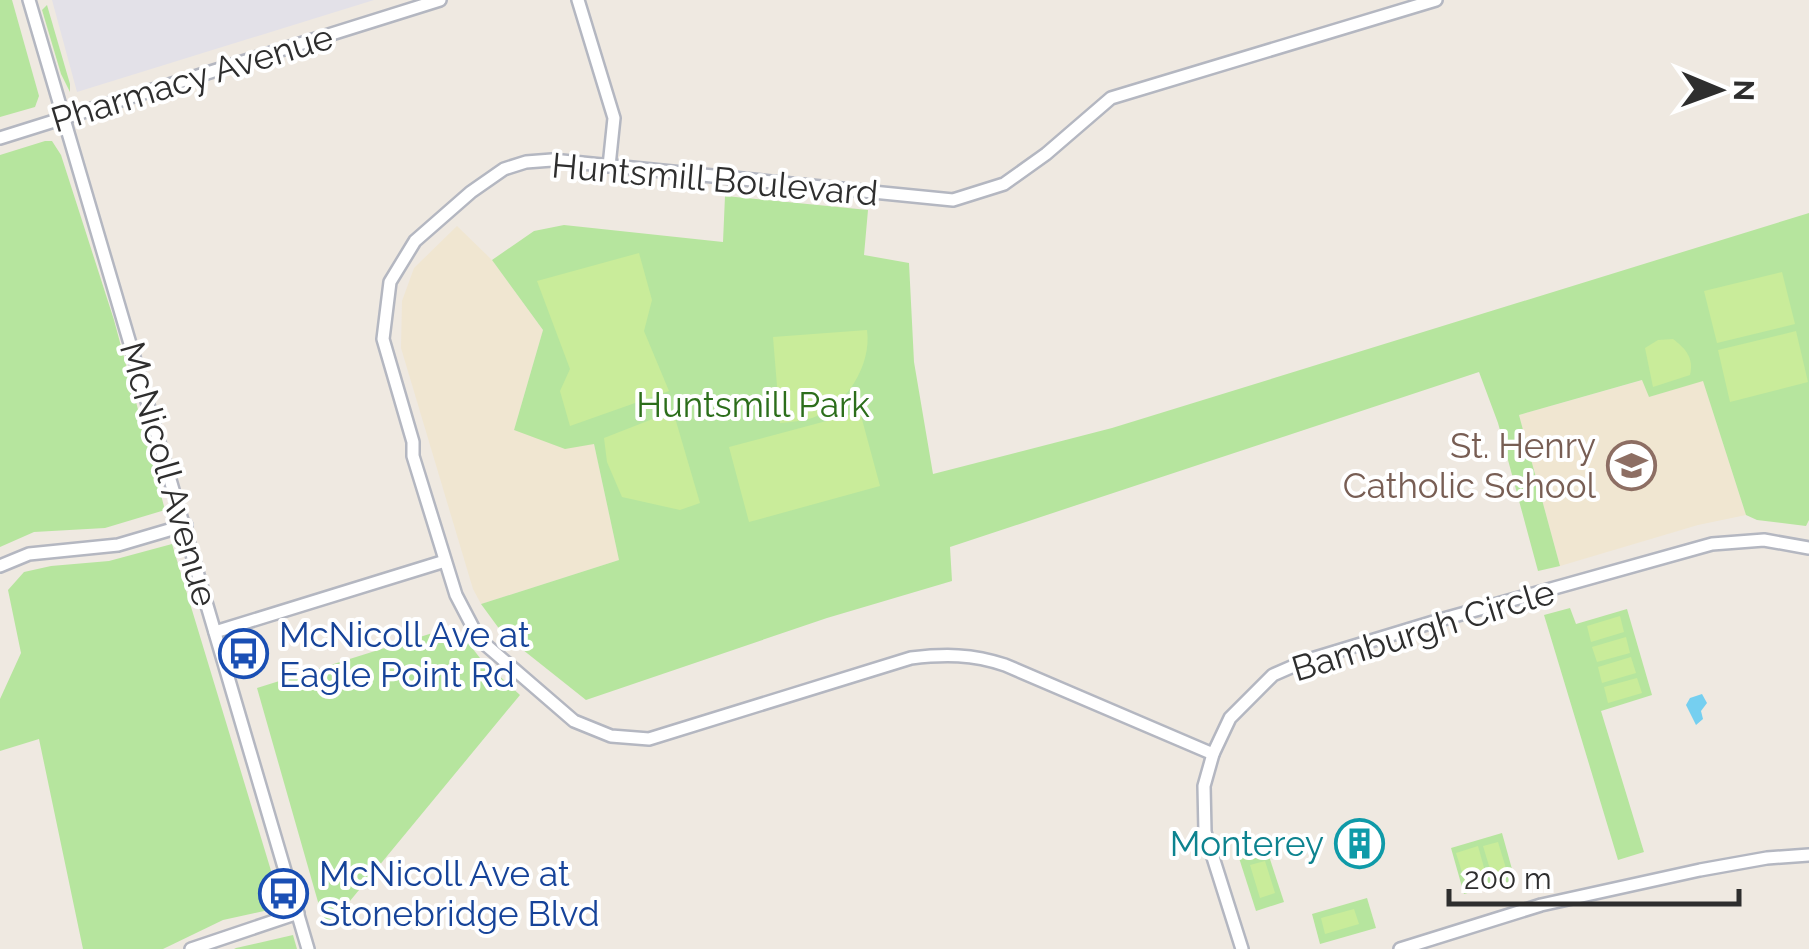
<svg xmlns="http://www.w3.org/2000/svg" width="1809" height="949" font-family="Raleway,sans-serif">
  <rect width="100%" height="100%" fill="#efe9e1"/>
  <polygon fill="#e3e1e8" points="52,0 374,0 77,92"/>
  <g fill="#f0e6d1">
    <polygon points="457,226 492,260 543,330 514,430 594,444 619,560 481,604 473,589 401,348 402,301 414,268"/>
    <polygon points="1643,380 1649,397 1703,380 1746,515 1698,525 1560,566 1519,415"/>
  </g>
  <g fill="#b6e59e">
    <polygon points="0,0 12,0 39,96 35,107 0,117"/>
    <polygon points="47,5 70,84 70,92 61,74 42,10"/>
    <polygon points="45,141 52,141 61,155 114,320 165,510 105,528 34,532 0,547 0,155"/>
    <polygon points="725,196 868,210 864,255 909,263 914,362 933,474 1112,428 1809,213 1809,520 1806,526 1757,520 1746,515 1703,381 1649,397 1642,380 1519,415 1560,566 1538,571 1498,423 1479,372 950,547 952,581 827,618 586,700 503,634 481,604 619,560 594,444 565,449 514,430 543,330 492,260 534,231 564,225 723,242"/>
    <polygon points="172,544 282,907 223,920 163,949 83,949 39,739 0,751 0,699 21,653 8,590 24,572 51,566 109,561"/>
    <polygon points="1570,608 1576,624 1627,609 1652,695 1601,711 1644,852 1618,860 1544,615"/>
    <polygon points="455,626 480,658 520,695 326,930 257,688"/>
    <polygon points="1502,833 1515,880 1464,894 1451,848"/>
    <polygon points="1267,850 1284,902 1256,911 1239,858"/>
    <polygon points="1367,898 1376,928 1320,944 1312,914"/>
    <polygon points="293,935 297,949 234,949 236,948"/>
  </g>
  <g fill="#c9ec9a">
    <polygon points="639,253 652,300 644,331 669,391 570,426 560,391 570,369 537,281"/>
    <polygon points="1782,272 1795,324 1717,343 1704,291"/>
    <path d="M867 330C872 365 846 407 812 418 802 421 790 422 780 423L773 337Z"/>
    <polygon points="1796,331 1808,382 1730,402 1718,350"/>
    <path d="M1673 339C1686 349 1694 358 1690 375L1653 387 1645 348 1658 340Z"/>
    <polygon points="673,411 700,503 680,510 622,497 607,462 604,438"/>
    <polygon points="860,412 880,486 749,522 729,447"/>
    <polygon points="1620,616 1624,632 1591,642 1587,626"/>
    <polygon points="1626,637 1630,653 1597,662 1592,647"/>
    <polygon points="1631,657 1636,673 1602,683 1598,667"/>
    <polygon points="1637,678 1642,693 1608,703 1604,687"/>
    <polygon points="1498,842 1508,875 1493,879 1483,846"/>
    <polygon points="1478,846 1488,882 1467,888 1456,853"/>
    <polygon points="1265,861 1275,893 1260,898 1250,865"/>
    <polygon points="1354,909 1359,924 1325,934 1321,918"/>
  </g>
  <polygon fill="#75cff0" points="1702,694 1707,703 1701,711 1703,719 1696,725 1686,705 1690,698"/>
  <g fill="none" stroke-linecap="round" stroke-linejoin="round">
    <defs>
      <g id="secondary">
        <polyline points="29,0 308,949"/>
        <polyline points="578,0 614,118 609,166"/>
        <polyline points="0,138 440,0"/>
        <polyline points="0,566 29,554 118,545 186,525"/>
        <polyline points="215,632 445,561"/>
        <path d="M1213 754 1005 665C972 654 945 654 911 658L649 739 611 736 574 721 479 639 456 595 413 456V442L383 339 390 282 415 241 471 192 504 169 526 162 552 160 953 200 1004 184 1046 154 1111 98 1436 0"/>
        <polyline points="191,949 298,913"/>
        <polyline points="1242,949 1205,832 1204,786 1213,754 1230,718 1273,675 1305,661 1440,620 1712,544 1764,540 1809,548"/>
        <polyline points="1400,949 1541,905 1700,870 1767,858 1809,855"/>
      </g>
    </defs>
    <use href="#secondary" stroke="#b4b7c1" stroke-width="16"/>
    <use href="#secondary" stroke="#fff" stroke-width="11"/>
  </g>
  <defs>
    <symbol id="school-ring" viewBox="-11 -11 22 22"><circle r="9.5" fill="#fff" stroke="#8d6e63" stroke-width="1.5"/><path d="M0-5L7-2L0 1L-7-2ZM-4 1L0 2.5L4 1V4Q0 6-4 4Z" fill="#8d6e63"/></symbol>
    <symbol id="bus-ring" viewBox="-11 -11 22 22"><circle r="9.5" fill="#fff" stroke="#1a4fb4" stroke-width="1.5"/><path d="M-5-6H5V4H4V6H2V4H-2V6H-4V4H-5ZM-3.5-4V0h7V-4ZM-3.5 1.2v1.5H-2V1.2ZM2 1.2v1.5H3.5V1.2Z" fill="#1a4fb4"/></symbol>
    <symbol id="building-ring" viewBox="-11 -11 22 22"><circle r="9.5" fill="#fff" stroke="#0f9aa8" stroke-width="1.5"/><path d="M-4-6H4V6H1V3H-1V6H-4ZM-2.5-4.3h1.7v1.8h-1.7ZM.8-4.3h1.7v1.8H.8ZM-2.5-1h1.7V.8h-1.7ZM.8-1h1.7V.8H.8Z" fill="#0f9aa8"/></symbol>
  </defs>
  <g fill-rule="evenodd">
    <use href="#school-ring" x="1604" y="438" width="55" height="55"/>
    <use href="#bus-ring" x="216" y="626" width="55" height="55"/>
    <use href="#building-ring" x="1332" y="816" width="55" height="55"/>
    <use href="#bus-ring" x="256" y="866" width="55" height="55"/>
  </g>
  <g text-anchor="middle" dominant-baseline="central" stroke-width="8" stroke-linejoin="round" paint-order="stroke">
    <g font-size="35" fill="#2e2e2e" stroke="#fff">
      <text transform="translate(192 78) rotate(-17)">Pharmacy Avenue</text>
      <text transform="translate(715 179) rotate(5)">Huntsmill Boulevard</text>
      <text transform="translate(169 474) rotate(74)">McNicoll Avenue</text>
      <text transform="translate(1423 630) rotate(-17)">Bamburgh Circle</text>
    </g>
    <g font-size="35" fill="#2c6e1b" stroke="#fff">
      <text x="753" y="404">Huntsmill Park</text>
    </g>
    <g font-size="35" fill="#785e54" stroke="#fff" text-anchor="end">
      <text x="1596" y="445">St. Henry<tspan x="1596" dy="40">Catholic School</tspan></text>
    </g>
    <g font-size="35" fill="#164399" stroke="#fff" text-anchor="start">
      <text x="279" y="634">McNicoll Ave at<tspan x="279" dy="40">Eagle Point Rd</tspan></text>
      <text x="319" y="873">McNicoll Ave at<tspan x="319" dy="40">Stonebridge Blvd</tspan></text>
    </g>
    <g font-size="35" fill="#0d838f" stroke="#fff" text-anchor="end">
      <text x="1324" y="843">Monterey</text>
    </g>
  </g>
  <g transform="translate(1719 90) rotate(91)" stroke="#ffffff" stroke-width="8" paint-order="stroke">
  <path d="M0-8L18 38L0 25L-18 38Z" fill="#2e2e2e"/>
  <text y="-15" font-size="28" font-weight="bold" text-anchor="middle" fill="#2e2e2e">N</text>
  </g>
  <path d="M1449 889v15h290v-15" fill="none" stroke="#2e2e2e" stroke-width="5"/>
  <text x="1464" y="889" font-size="30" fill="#2e2e2e" stroke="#ffffff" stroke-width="8" paint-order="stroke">200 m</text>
</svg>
